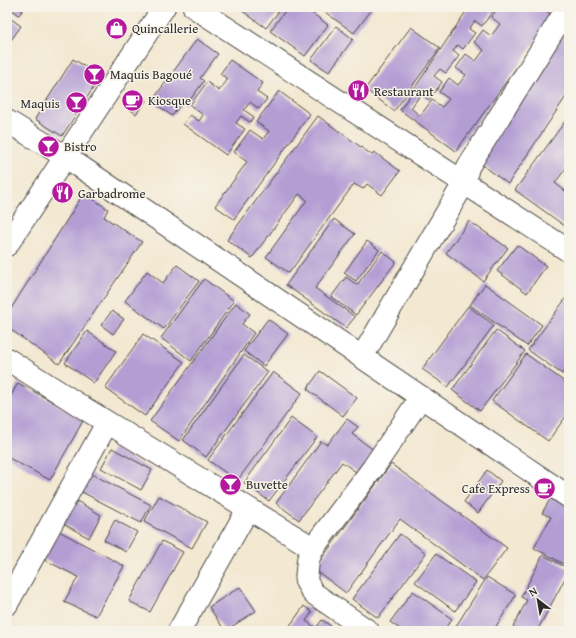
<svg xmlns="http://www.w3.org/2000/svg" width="576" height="638" font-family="'Gentium Book Plus',serif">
  <rect width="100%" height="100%" fill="#f7f3e8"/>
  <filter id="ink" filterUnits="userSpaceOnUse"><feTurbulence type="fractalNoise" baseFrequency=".025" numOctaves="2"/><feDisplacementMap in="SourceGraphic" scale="8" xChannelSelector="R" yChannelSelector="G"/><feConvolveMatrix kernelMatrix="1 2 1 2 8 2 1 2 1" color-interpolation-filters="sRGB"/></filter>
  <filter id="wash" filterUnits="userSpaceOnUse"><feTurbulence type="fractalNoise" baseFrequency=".012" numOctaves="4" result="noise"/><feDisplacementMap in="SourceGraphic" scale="16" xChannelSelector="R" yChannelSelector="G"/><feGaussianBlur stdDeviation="0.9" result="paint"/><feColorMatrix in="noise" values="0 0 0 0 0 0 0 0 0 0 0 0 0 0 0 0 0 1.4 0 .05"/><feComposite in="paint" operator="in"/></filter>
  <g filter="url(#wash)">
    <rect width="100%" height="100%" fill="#f3e8d1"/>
    <g id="blocks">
      <g fill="#b39ed4">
        <polygon points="8,7 25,7 19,15"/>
        <polygon points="237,7 282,7 266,28"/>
        <polygon points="288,7 304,7 328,25 305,56 270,31"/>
        <polygon points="318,7 371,7 373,8 354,33"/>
        <polygon points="469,7 488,7 493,11 482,26 475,21 469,29 475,33 463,49 458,45 453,51 459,56 446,73 440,69 434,76 442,82 429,100 421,94 411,108 420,116 432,100 442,107 449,99 439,92 449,78 458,85 466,75 456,68 466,54 476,61 484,50 474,42 483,30 491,36 500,24 491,17 499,7 504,7 510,11 513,7 539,7 554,16 456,151 400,110"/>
        <polygon points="7,16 21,26 7,46"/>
        <polygon points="336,26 353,39 329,72 311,60"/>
        <polygon points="411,27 440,48 394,111 365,89"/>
        <polygon points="564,33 569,36 569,92 508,184 480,163"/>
        <polygon points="197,39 218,54 200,78 204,81 186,105 182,102 172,116 152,101"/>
        <polygon points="73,59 101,76 62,136 35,119"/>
        <polygon points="230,60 263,83 257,92 267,99 259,109 250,102 244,110 254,117 250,122 241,116 236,123 245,129 226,155 183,124 190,115 199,121 203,115 190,105 207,82 219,91 228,79 220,74"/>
        <polygon points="132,91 146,101 136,114 123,104"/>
        <polygon points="279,91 310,114 234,219 215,206 247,162 234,152 250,130 263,139 269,131 256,122"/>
        <polygon points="318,116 372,155 374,152 400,171 382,195 367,184 363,189 354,184 289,273 266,257 307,200 299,194 252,258 227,240"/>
        <polygon points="569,116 569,164 555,183 569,194 569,229 515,190"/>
        <polygon points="84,193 108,209 104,217 142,242 59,364 7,327 7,315"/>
        <polygon points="334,219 355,234 315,288 355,317 346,328 286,285"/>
        <polygon points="469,221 508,248 483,281 446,253"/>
        <polygon points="367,241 379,250 356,281 344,273"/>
        <polygon points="517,245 546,266 527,293 497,271"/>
        <polygon points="382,251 396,262 356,315 331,297 346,277 357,285"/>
        <polygon points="177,265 199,281 164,329 125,301 147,271 163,283"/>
        <polygon points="204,279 234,301 191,361 161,338"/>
        <polygon points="485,284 542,325 527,346 470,305"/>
        <polygon points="569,294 569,364 562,374 528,350"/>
        <polygon points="236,303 250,314 242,324 254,333 179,441 150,421"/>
        <polygon points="468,306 494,325 448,387 422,369"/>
        <polygon points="112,311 124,319 113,334 101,325"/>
        <polygon points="268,319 288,334 264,366 244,351"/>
        <polygon points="496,330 525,351 480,411 452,390"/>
        <polygon points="87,331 116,351 94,383 65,363"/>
        <polygon points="143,334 184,362 145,416 105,388"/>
        <polygon points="526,354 569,385 569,412 548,441 492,401"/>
        <polygon points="244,355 268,372 206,457 183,440"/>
        <polygon points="320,371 357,398 343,416 307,389"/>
        <polygon points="273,372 302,393 237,481 208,460"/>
        <polygon points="18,383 84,419 50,480 7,457 7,403"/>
        <polygon points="291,418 317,437 269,501 244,483"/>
        <polygon points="347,419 358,427 352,434 375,451 359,474 342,462 299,520 276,503 321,441 327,445"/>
        <polygon points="112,448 152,470 141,490 101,468"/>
        <polygon points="391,464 507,548 483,580 400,519 346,593 314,569"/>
        <polygon points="487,470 501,481 478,513 464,502"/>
        <polygon points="90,473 151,505 141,523 80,491"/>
        <polygon points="159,496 207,522 192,548 144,522"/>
        <polygon points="552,496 569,506 569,555 564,564 534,548 551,517 542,513"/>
        <polygon points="75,500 101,515 89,538 62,523"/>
        <polygon points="115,520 137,532 126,552 104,540"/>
        <polygon points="59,531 124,566 96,616 64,602 78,577 43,559"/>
        <polygon points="400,534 426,553 378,618 352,599"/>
        <polygon points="162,541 183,552 150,612 129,601"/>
        <polygon points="436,554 476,582 455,611 415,582"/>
        <polygon points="543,555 569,569 569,571 537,631 520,631 513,627 527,600 521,597"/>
        <polygon points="487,577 516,595 493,631 453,631"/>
        <polygon points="240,587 256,611 225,631 209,607"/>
        <polygon points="413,591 452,619 443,631 403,631 390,622"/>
        <polygon points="304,606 312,612 306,621 316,628 322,620 331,626 327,631 286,631"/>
      </g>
    </g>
  </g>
  <g filter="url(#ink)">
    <use href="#blocks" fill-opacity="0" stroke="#494744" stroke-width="1"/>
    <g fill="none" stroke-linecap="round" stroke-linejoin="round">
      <defs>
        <g id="minor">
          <polyline points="194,7 569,251"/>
          <polyline points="7,121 66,157 569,497"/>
          <polyline points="7,245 164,7"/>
          <polyline points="362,357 464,183 468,167 476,154 568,7"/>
          <polyline points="7,359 87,410 313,548 308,560 306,581 313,593 368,631"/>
          <polyline points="313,548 373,468 421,397"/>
          <polyline points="7,604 107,423"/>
          <polyline points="179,631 248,509"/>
        </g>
      </defs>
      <use href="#minor" stroke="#494744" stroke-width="24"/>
      <use href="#minor" stroke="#fff" stroke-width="22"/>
    </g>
  </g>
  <defs>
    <symbol id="shop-disc" viewBox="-11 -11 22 22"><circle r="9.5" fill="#b5179e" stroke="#f7f3e8"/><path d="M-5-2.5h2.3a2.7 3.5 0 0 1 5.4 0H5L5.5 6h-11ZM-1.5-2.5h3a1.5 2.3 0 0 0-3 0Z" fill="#fff"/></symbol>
    <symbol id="bar-disc" viewBox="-11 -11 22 22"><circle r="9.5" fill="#b5179e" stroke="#f7f3e8"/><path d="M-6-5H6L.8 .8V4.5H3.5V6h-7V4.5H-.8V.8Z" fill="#fff"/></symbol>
    <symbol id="restaurant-disc" viewBox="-11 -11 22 22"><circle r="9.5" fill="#b5179e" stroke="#f7f3e8"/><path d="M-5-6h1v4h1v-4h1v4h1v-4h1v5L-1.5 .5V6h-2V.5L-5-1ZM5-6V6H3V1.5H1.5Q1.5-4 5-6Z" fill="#fff"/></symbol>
    <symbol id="cafe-disc" viewBox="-11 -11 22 22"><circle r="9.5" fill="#b5179e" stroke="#f7f3e8"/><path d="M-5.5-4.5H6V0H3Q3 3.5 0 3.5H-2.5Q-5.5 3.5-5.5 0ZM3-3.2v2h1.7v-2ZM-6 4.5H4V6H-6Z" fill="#fff"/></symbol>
  </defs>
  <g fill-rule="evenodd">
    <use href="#shop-disc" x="104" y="16" width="25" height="25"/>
    <use href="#bar-disc" x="82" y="62" width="25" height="25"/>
    <use href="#restaurant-disc" x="346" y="78" width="25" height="25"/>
    <use href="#cafe-disc" x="120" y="88" width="25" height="25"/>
    <use href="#bar-disc" x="64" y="90" width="25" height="25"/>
    <use href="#bar-disc" x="36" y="134" width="25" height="25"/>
    <use href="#restaurant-disc" x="50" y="180" width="25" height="25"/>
    <use href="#bar-disc" x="218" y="472" width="25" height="25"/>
    <use href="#cafe-disc" x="532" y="476" width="25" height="25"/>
  </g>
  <g text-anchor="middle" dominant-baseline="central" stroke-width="3" stroke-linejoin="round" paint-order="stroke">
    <g font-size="13" fill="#2b2b2b" stroke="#f7f3e8" text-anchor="start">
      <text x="132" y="28">Quincallerie</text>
      <text x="110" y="74">Maquis Bagoué</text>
      <text x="374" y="91">Restaurant</text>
      <text x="148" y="100">Kiosque</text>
      <text x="60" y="103" text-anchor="end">Maquis</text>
      <text x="64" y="146">Bistro</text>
      <text x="78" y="193">Garbadrome</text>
      <text x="246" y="484">Buvette</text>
      <text x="530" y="488" text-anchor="end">Cafe Express</text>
    </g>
  </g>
  <rect width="576" height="638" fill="none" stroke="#f7f3e8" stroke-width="24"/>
  <g transform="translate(538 600) rotate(329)" stroke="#f7f3e8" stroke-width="3" paint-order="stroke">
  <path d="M0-3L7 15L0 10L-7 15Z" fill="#2b2b2b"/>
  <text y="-6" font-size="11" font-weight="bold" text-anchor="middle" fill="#2b2b2b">N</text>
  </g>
</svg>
